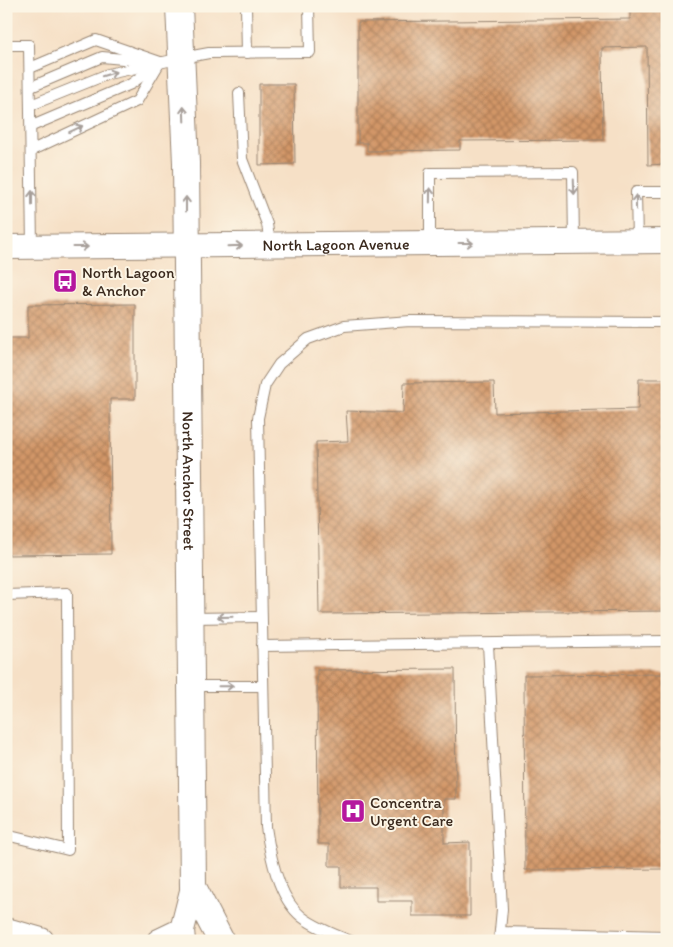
<svg xmlns="http://www.w3.org/2000/svg" width="673" height="947" font-family="Itim,sans-serif">
  <defs>
    <pattern id="building-cross-hatch" width="8" height="8" patternUnits="userSpaceOnUse" patternTransform="scale(1.25)"><rect width="8" height="8" fill="#d29667"/><path d="M0 0l8 8M0 8l8-8" fill="none" stroke="#ac7b54"/></pattern>
  </defs>
  <rect width="100%" height="100%" fill="#fcf5e5"/>
  <filter id="ink" filterUnits="userSpaceOnUse"><feTurbulence type="fractalNoise" baseFrequency=".02" numOctaves="2"/><feDisplacementMap in="SourceGraphic" scale="10" xChannelSelector="R" yChannelSelector="G"/><feConvolveMatrix kernelMatrix="1 2 1 2 8 2 1 2 1" color-interpolation-filters="sRGB"/></filter>
  <filter id="wash" filterUnits="userSpaceOnUse"><feTurbulence type="fractalNoise" baseFrequency=".0096" numOctaves="4" result="noise"/><feDisplacementMap in="SourceGraphic" scale="20" xChannelSelector="R" yChannelSelector="G"/><feGaussianBlur stdDeviation="1.12" result="paint"/><feColorMatrix in="noise" values="0 0 0 0 0 0 0 0 0 0 0 0 0 0 0 0 0 1.4 0 .05"/><feComposite in="paint" operator="in"/></filter>
  <g filter="url(#wash)">
    <rect width="100%" height="100%" fill="#f6e0c6"/>
    <g id="blocks">
      <g fill="url(#building-cross-hatch)">
        <polygon points="630,6 667,6 667,164 648,165 647,47 602,48 603,140 460,141 460,150 367,151 367,143 358,143 358,22 630,19"/>
        <polygon points="259,84 294,84 295,164 259,165"/>
        <polygon points="135,304 135,399 110,399 111,554 6,555 6,338 28,338 28,305"/>
        <polygon points="639,379 667,379 667,611 319,614 316,442 348,441 346,411 403,413 404,383 494,382 495,413 638,409"/>
        <polygon points="455,669 456,799 444,799 444,843 470,842 470,916 412,916 412,901 376,901 376,887 341,887 341,866 329,866 329,844 318,844 317,670"/>
        <polygon points="667,674 667,869 525,870 524,675"/>
      </g>
    </g>
  </g>
  <g filter="url(#ink)">
    <use href="#blocks" fill-opacity="0" stroke="#988572" stroke-width="1"/>
    <g fill="none" stroke-linecap="round" stroke-linejoin="round">
      <defs>
        <g id="service">
          <polyline points="246,6 247,53"/>
          <polyline points="6,45 29,45 32,247"/>
          <polyline points="30,68 96,40 160,62"/>
          <polyline points="31,87 102,57 144,61"/>
          <polyline points="239,93 242,159 267,224 270,245"/>
          <polyline points="31,105 108,74 182,58 209,53 310,52 309,6"/>
          <polyline points="32,126 131,84 155,66"/>
          <polyline points="32,150 137,101 160,62"/>
          <polyline points="637,242 636,192 667,192"/>
          <polyline points="430,244 430,173 573,172 574,243"/>
          <polyline points="6,595 67,593 68,850 6,835"/>
          <polyline points="190,618 261,617"/>
          <polyline points="488,644 502,909 499,941"/>
          <polyline points="262,646 667,641"/>
          <polyline points="191,686 262,686"/>
          <polyline points="500,932 667,936"/>
          <path d="M351 941C335 935 315 927 302 917 278 898 270 855 266 827L258 418 265 385 279 364 308 339 344 326 410 321 667 322"/>
        </g>
        <g id="tertiary">
          <path id="s1" d="M6 247 667 241"/>
          <polyline points="159,941 182,930"/>
          <polyline points="183,941 182,930 193,887"/>
        </g>
        <g id="secondary">
          <path id="s2" d="M179 6 186 163 193 887 221 941"/>
          <polyline points="6,931 41,941"/>
        </g>
      </defs>
      <use href="#service" stroke="#988572" stroke-width="12"/>
      <use href="#tertiary" stroke="#988572" stroke-width="26"/>
      <use href="#secondary" stroke="#988572" stroke-width="28"/>
      <use href="#service" stroke="#fff" stroke-width="10"/>
      <use href="#tertiary" stroke="#fff" stroke-width="24"/>
      <use href="#secondary" stroke="#fff" stroke-width="26"/>
    </g>
    <defs><path id="oneway-shaft" d="M-6 0H5M1.5-3L5.5 0L1.5 3" fill="none" stroke-width="1.6" stroke-linecap="round" stroke-linejoin="round" transform="scale(1.25)"/></defs>
    <g stroke="#a79f9a">
      <use href="#oneway-shaft" transform="translate(109 74) rotate(-17)"/>
      <use href="#oneway-shaft" transform="translate(184 114) rotate(-92)"/>
      <use href="#oneway-shaft" transform="translate(76 129) rotate(-25)"/>
      <use href="#oneway-shaft" transform="translate(574 187) rotate(88)"/>
      <use href="#oneway-shaft" transform="translate(430 195) rotate(-89)"/>
      <use href="#oneway-shaft" transform="translate(32 198) rotate(-90)"/>
      <use href="#oneway-shaft" transform="translate(636 202) rotate(-90)"/>
      <use href="#oneway-shaft" transform="translate(186 204) rotate(-90)"/>
      <use href="#oneway-shaft" transform="translate(466 243)"/>
      <use href="#oneway-shaft" transform="translate(235 246) rotate(-2)"/>
      <use href="#oneway-shaft" transform="translate(81 247)"/>
      <use href="#oneway-shaft" transform="translate(225 617) rotate(179)"/>
      <use href="#oneway-shaft" transform="translate(226 686) rotate(-1)"/>
    </g>
  </g>
  <defs>
    <symbol id="bus-square" viewBox="-11 -11 22 22"><rect x="-9" y="-9" width="18" height="18" rx="4" fill="#b5179e" stroke="#fcf5e5"/><path d="M-5-6H5V4H4V6H2V4H-2V6H-4V4H-5ZM-3.5-4V0h7V-4ZM-3.5 1.2v1.5H-2V1.2ZM2 1.2v1.5H3.5V1.2Z" fill="#fff"/></symbol>
    <symbol id="hospital-square" viewBox="-11 -11 22 22"><rect x="-9" y="-9" width="18" height="18" rx="4" fill="#b5179e" stroke="#fcf5e5"/><path d="M-5-5h3v3.5h4V-5h3V5h-3V1.5h-4V5h-3Z" fill="#fff"/></symbol>
  </defs>
  <g fill-rule="evenodd">
    <use href="#bus-square" x="51" y="267" width="28" height="28"/>
    <use href="#hospital-square" x="339" y="797" width="28" height="28"/>
  </g>
  <g text-anchor="middle" dominant-baseline="central" stroke-width="4" stroke-linejoin="round" paint-order="stroke">
    <g font-size="16" fill="#3b2a1e" stroke="#fcf5e5">
      <text stroke="none"><textPath href="#s1" startOffset="330">North Lagoon Avenue</textPath></text>
      <text stroke="none"><textPath href="#s2" startOffset="475">North Anchor Street</textPath></text>
    </g>
    <g font-size="16" fill="#3b2a1e" stroke="#fcf5e5" text-anchor="start">
      <text x="82" y="272">North Lagoon<tspan x="82" dy="18">&amp; Anchor</tspan></text>
      <text x="370" y="802">Concentra<tspan x="370" dy="18">Urgent Care</tspan></text>
    </g>
  </g>
  <rect width="673" height="947" fill="none" stroke="#fcf5e5" stroke-width="25"/>
</svg>
